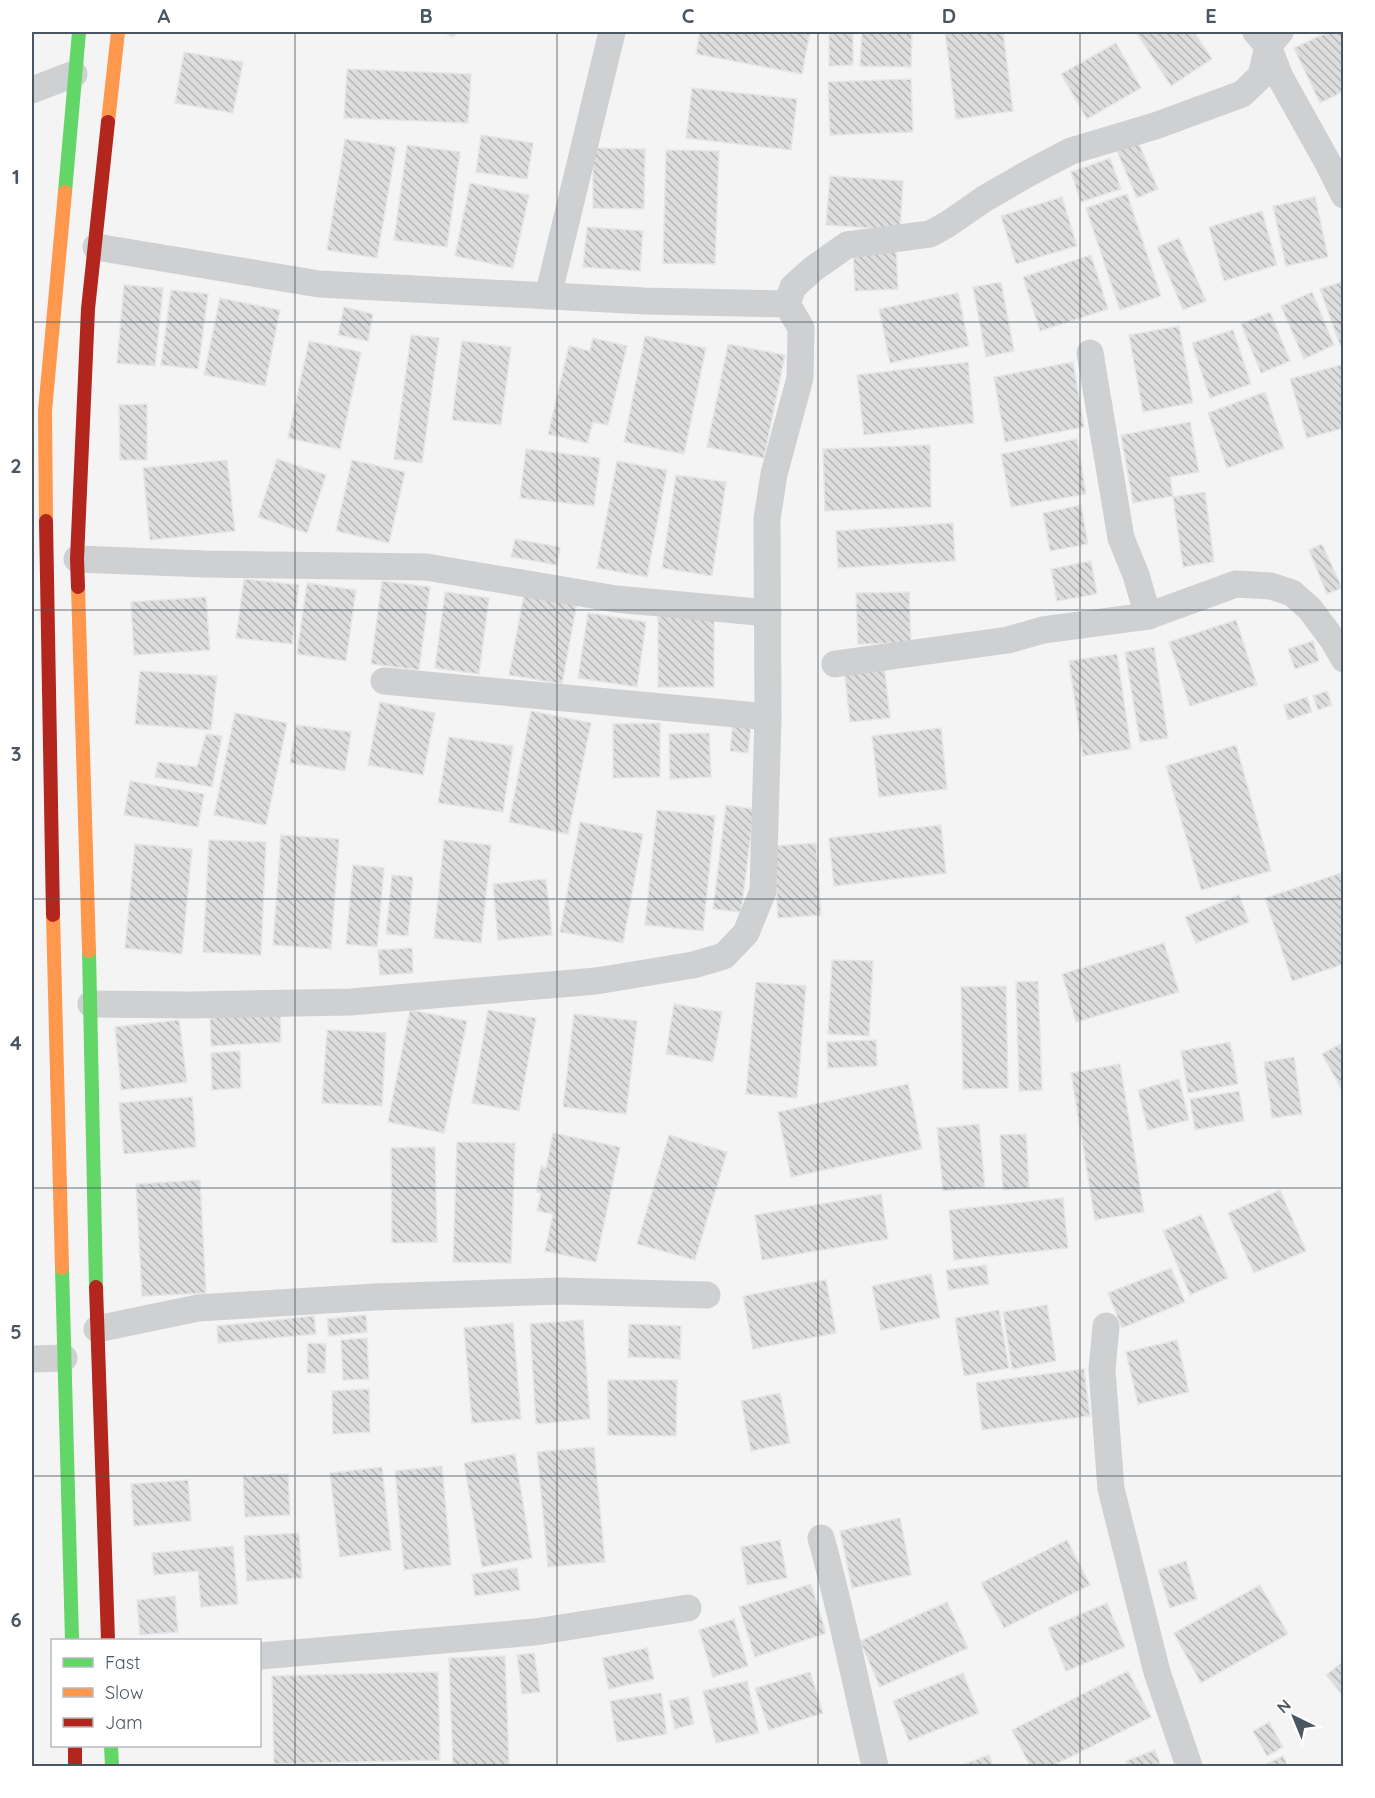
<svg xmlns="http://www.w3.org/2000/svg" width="1375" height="1798" font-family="Quicksand,sans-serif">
  <defs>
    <pattern id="building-back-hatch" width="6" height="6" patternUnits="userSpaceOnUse" patternTransform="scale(1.5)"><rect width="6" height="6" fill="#ddddde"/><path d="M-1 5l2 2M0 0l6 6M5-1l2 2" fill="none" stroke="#b5b6b7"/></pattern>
  </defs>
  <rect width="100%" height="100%" fill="#f4f4f4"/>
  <g fill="url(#building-back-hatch)" stroke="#e5e6e7" stroke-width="1.5">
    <polygon points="443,32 457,32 453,37"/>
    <polygon points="700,32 810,32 802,74 696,54"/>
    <polygon points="829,32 853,32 853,65 829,66"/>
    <polygon points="862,32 912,32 911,67 860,66"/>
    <polygon points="945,32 1003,32 1013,111 956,119"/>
    <polygon points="1136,32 1194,32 1212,59 1171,86"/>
    <polygon points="1328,32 1344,32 1344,91 1320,103 1294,48"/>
    <polygon points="1116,43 1141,88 1087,119 1061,74"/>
    <polygon points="184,52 243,62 233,113 175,103"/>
    <polygon points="347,69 471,74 468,123 344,118"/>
    <polygon points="911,79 913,132 830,135 828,82"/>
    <polygon points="692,88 797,99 791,150 686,138"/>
    <polygon points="481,135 533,143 527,179 476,172"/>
    <polygon points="345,139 396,147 377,258 327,250"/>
    <polygon points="1138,142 1158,189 1137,198 1117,151"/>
    <polygon points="407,145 460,152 447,247 394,240"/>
    <polygon points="593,148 645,149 644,209 593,208"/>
    <polygon points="666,150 719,151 715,264 663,263"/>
    <polygon points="1110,158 1121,189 1081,202 1071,172"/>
    <polygon points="830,176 903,181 900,230 826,225"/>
    <polygon points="470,183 529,195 513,268 455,256"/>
    <polygon points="1127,194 1161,296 1120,310 1086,208"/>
    <polygon points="1062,197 1077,246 1016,264 1001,216"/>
    <polygon points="1315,197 1328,257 1286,266 1273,206"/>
    <polygon points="1262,211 1277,265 1224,281 1209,227"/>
    <polygon points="587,227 643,231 640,271 583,267"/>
    <polygon points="1179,238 1206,301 1183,310 1157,247"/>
    <polygon points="896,246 898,289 855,291 853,248"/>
    <polygon points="1091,255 1108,309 1040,331 1023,277"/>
    <polygon points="1344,281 1344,344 1340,345 1320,289"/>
    <polygon points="1001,282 1014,351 986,357 973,287"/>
    <polygon points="124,285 163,288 155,366 117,363"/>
    <polygon points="171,290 208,294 198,369 161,365"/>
    <polygon points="1312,292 1334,345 1304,359 1281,306"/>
    <polygon points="958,293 969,346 890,363 879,309"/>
    <polygon points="220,298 280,310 265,386 204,375"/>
    <polygon points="344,307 373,314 368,341 338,335"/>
    <polygon points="1270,312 1290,361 1261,373 1241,324"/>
    <polygon points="1179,326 1193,403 1143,412 1129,335"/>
    <polygon points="1233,330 1251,384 1210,398 1192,343"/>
    <polygon points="411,335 439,338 422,463 394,459"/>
    <polygon points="645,336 706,348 684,454 624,442"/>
    <polygon points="593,338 627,346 608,425 593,422 587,443 548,434 569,346 590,351"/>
    <polygon points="309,341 361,352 340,449 288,438"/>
    <polygon points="462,341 511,347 501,425 452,420"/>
    <polygon points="728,344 785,355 764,458 707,447"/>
    <polygon points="968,362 974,423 864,435 857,375"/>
    <polygon points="1073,362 1084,427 1005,442 994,377"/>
    <polygon points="1344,364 1344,428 1307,438 1290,379"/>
    <polygon points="1265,392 1284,448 1227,468 1208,413"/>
    <polygon points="147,404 147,460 120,460 119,405"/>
    <polygon points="1190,422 1199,472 1170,477 1173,496 1133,503 1121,435"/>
    <polygon points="1077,439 1086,494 1011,507 1001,454"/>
    <polygon points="930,445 931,507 825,511 823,449"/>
    <polygon points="526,449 600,458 594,506 520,498"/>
    <polygon points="277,459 326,475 307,533 258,517"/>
    <polygon points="227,460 235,531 150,540 143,468"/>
    <polygon points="352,460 405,472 389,543 336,531"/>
    <polygon points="617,461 667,470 647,577 597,568"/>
    <polygon points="676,475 726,482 712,576 662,568"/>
    <polygon points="1205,492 1214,562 1183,567 1173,497"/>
    <polygon points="1081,505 1088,544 1050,551 1043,513"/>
    <polygon points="953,523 955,561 838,568 836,531"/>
    <polygon points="515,539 560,547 557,565 511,557"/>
    <polygon points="1322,544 1342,588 1327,594 1309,550"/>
    <polygon points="1091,561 1097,594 1057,601 1051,569"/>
    <polygon points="244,579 299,585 292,644 236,638"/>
    <polygon points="382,581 430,587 419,670 371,664"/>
    <polygon points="307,583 356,590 346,661 297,654"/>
    <polygon points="445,592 489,598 479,674 435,668"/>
    <polygon points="909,592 911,643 858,644 856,593"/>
    <polygon points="524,594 577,603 562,684 509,675"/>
    <polygon points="206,597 210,650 134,655 131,602"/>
    <polygon points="588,613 646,622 637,687 578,678"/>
    <rect x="658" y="615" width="56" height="72"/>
    <polygon points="1236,620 1257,685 1190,706 1169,642"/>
    <polygon points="1313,641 1319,661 1295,669 1288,649"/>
    <polygon points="1154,647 1168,738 1140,742 1125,652"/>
    <polygon points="1117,654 1131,749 1083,756 1069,661"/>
    <polygon points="884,664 890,718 850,722 844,668"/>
    <polygon points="140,671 217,676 211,730 135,724"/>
    <polygon points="1327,691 1332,705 1318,710 1313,696"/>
    <polygon points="1307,697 1312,712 1288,720 1284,705"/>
    <polygon points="380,702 435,713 423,775 368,765"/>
    <polygon points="531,711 591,723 568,834 509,822"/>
    <polygon points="235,713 287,723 266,825 214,815"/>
    <polygon points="733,722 751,724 748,753 730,751"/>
    <polygon points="660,723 660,777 613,778 613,724"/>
    <polygon points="296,725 351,732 345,771 290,763"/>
    <polygon points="941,728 947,789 879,797 872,736"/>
    <polygon points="709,733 711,777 670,779 669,734"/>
    <polygon points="206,734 222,736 212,787 155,777 158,762 197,767"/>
    <polygon points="449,737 513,746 503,812 438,803"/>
    <polygon points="1236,745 1271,871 1201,890 1166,766"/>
    <polygon points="130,781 204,794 198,827 124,815"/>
    <polygon points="726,805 754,809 741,912 713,909"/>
    <polygon points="657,810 715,816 703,931 645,925"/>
    <polygon points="580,822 643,834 623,943 560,932"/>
    <polygon points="941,825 946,873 834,886 829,838"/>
    <polygon points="281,835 339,839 331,949 273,945"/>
    <polygon points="209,840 266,842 261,955 203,952"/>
    <polygon points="444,840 491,845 481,943 434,938"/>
    <polygon points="816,843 821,915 778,918 774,846"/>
    <polygon points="135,844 192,849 182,954 125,948"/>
    <polygon points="353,865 384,868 377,947 346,944"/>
    <polygon points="1344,872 1344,964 1292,981 1265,898"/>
    <polygon points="392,875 413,877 408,936 386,934"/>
    <polygon points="546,879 552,935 498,940 493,884"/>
    <polygon points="1239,895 1249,922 1196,943 1185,917"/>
    <polygon points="1164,943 1179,992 1076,1022 1062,974"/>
    <polygon points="412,948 413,973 380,975 378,950"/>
    <polygon points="832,960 873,961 869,1036 828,1034"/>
    <polygon points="1038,981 1042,1090 1019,1091 1016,982"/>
    <polygon points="756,982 806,986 797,1098 746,1094"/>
    <polygon points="1006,986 1008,1088 963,1089 961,987"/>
    <polygon points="674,1004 722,1012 713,1062 666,1054"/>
    <polygon points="410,1010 467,1021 444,1133 388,1122"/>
    <polygon points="488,1010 536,1018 519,1111 472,1103"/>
    <polygon points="280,1011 281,1042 211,1046 210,1015"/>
    <polygon points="574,1014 637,1021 626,1114 563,1107"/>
    <polygon points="179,1020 187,1082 121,1090 115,1027"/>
    <polygon points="327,1030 386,1033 382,1106 322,1103"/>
    <polygon points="876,1040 877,1066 828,1068 827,1042"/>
    <polygon points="1230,1042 1238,1084 1188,1093 1181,1051"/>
    <polygon points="1344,1042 1344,1094 1322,1054"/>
    <polygon points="240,1051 241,1088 212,1090 211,1053"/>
    <polygon points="1294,1057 1302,1114 1272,1118 1264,1062"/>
    <polygon points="1120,1064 1144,1212 1095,1220 1071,1073"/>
    <polygon points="1179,1079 1189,1120 1148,1130 1138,1090"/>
    <polygon points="908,1084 922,1149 791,1177 778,1112"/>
    <polygon points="1239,1091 1244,1121 1195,1130 1190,1099"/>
    <polygon points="192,1097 196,1147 124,1154 119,1103"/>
    <polygon points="979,1124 985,1187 943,1191 937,1128"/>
    <polygon points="553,1133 620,1147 596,1262 545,1251 553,1214 537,1211 541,1193 536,1192 541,1166 546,1168"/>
    <polygon points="1026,1134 1029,1188 1003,1190 1000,1135"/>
    <polygon points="669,1135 727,1152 695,1260 637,1244"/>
    <polygon points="457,1142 515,1143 511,1263 453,1262"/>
    <polygon points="435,1147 437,1242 392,1243 391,1148"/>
    <polygon points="200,1180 206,1293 142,1296 136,1184"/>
    <polygon points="1280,1190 1306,1251 1254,1273 1228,1213"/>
    <polygon points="881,1194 888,1239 762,1260 755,1215"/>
    <polygon points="1063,1198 1068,1248 954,1260 949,1210"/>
    <polygon points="1201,1215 1228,1278 1190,1295 1163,1231"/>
    <polygon points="986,1265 989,1284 949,1290 946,1270"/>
    <polygon points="1171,1268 1185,1302 1122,1328 1108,1293"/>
    <polygon points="931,1274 940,1318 881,1330 872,1286"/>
    <polygon points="826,1280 836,1333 753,1349 743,1296"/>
    <polygon points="1047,1305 1056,1361 1012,1369 1003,1312"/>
    <polygon points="999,1310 1009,1368 964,1376 955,1318"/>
    <polygon points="366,1315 367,1332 329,1336 327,1319"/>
    <polygon points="314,1316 316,1334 218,1343 217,1326"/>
    <polygon points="583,1320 590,1419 536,1424 530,1324"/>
    <polygon points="513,1323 521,1419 472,1423 464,1328"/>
    <polygon points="629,1324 681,1326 680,1359 628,1357"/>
    <polygon points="367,1338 369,1379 343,1380 341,1340"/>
    <polygon points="1177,1340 1189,1392 1138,1404 1126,1352"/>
    <polygon points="308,1343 326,1344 325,1373 307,1373"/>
    <polygon points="1084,1369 1090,1416 982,1430 976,1383"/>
    <polygon points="608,1380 677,1380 676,1436 608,1435"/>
    <polygon points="369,1389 370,1432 333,1434 332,1391"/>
    <polygon points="780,1393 790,1443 751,1451 741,1401"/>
    <polygon points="594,1447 605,1562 548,1567 537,1452"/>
    <polygon points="515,1454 532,1558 482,1567 464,1463"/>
    <polygon points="442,1466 451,1565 404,1570 395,1471"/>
    <polygon points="382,1467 391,1550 340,1557 330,1473"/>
    <polygon points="288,1474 290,1515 245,1517 243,1476"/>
    <polygon points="188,1480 191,1521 134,1526 131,1484"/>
    <polygon points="900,1518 911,1575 852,1588 840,1531"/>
    <polygon points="299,1533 302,1578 247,1581 244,1536"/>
    <polygon points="780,1540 787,1578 747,1585 741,1547"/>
    <polygon points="1067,1540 1090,1585 1004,1628 981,1583"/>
    <polygon points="233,1546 238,1604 201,1607 198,1571 154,1575 152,1553"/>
    <polygon points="1186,1561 1197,1599 1170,1608 1158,1570"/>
    <polygon points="517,1568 520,1590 475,1596 472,1574"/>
    <polygon points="811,1584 826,1633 755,1657 739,1607"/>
    <polygon points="1260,1585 1288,1634 1201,1683 1174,1633"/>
    <polygon points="175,1596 178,1632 140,1635 137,1600"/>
    <polygon points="947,1602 968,1648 880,1687 860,1641"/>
    <polygon points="1107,1603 1125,1647 1066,1671 1048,1628"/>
    <polygon points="734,1619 748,1666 713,1677 699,1630"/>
    <polygon points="647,1648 654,1679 609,1689 602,1658"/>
    <polygon points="534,1653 540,1692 522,1694 517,1655"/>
    <polygon points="505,1656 509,1766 453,1766 449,1658"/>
    <polygon points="1344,1661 1344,1697 1326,1675"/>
    <polygon points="1128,1671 1151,1717 1052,1766 1030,1766 1012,1730"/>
    <polygon points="438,1672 440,1760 274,1764 272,1676"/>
    <polygon points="810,1672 823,1713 769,1730 755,1688"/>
    <polygon points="963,1673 979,1713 909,1741 893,1701"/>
    <polygon points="747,1681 759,1733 716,1743 703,1691"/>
    <polygon points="661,1693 667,1734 617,1742 610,1701"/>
    <polygon points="688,1697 694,1724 675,1729 669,1701"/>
    <polygon points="1269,1722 1283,1747 1267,1756 1253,1731"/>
    <polygon points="1155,1750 1161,1766 1128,1766 1126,1761"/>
    <polygon points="989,1755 993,1766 959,1766"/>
    <polygon points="1283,1756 1288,1766 1262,1766"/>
  </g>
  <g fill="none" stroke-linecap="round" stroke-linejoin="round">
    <g stroke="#ced0d2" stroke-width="27">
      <polyline points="1256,32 1268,46 1280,77 1328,163 1344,195"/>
      <polyline points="32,90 74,74"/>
      <polyline points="548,296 612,32"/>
      <polyline points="787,304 793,287 813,269 847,245 930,234 948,224 984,199 1029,173 1071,151 1155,126 1242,94 1261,76 1268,46 1280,32"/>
      <polyline points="1090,353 1121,538 1136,575 1148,616"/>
      <polyline points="77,559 205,564 426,567 616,599 768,613"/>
      <polyline points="835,664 1008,640 1043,630 1148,616 1236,584 1271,586 1292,593 1310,609 1333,640 1344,659"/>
      <polyline points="384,681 768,717"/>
      <polyline points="91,1004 190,1005 351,1002 596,981 693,965 724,956 746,933 763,891 768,717 767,519 774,474 800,378 801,328 787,304 645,301 319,284 96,247"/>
      <polyline points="1106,1326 1102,1370 1111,1489 1157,1672 1189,1766"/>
      <polyline points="97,1329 198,1308 375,1297 560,1291 707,1295"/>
      <polyline points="32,1359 64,1358"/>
      <path d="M821 1538C842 1613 857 1690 875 1766"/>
      <polyline points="260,1656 535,1632 688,1608"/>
    </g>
    <g stroke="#63d668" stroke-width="14">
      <polyline points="65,192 79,32"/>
      <polyline points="89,951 96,1287"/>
      <polyline points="62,1268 72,1640"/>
      <polyline points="111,1746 112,1766"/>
    </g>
    <g stroke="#ff974d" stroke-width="14">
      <polyline points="108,122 118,32"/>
      <polyline points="46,521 45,411 65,192"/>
      <polyline points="78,587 89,951"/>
      <polyline points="53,915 62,1268"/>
    </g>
    <g stroke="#b3261e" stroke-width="14">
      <polyline points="46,521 53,915"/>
      <polyline points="78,587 77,559 88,309 108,122"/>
      <polyline points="96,1287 108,1640"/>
      <polyline points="75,1746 75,1766"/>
    </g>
  </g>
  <path fill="none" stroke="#4a5661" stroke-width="1.5" stroke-opacity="0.55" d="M295 32V1766M557 32V1766M818 32V1766M1080 32V1766M32 322H1344M32 610H1344M32 899H1344M32 1188H1344M32 1476H1344"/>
  <rect width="1375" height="1798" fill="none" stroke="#ffffff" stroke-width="66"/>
  <rect x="51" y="1639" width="210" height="108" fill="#ffffff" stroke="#b7bbc0" stroke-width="1.5"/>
  <rect x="63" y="1658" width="30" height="9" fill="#63d668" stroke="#b7bbc0" stroke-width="1.5"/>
  <text x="105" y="1669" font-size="18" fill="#4a5661">Fast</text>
  <rect x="63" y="1688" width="30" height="9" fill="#ff974d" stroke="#b7bbc0" stroke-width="1.5"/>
  <text x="105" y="1699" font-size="18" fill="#4a5661">Slow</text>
  <rect x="63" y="1718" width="30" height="9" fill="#b3261e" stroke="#b7bbc0" stroke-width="1.5"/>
  <text x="105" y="1729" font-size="18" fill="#4a5661">Jam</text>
  <g transform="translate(1294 1717) rotate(317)" stroke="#ffffff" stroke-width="4.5" paint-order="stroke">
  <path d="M0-4.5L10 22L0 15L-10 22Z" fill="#4a5661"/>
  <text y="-9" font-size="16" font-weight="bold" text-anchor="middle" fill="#4a5661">N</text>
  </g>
  <rect x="33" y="33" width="1309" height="1732" fill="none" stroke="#4a5661" stroke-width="2"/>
  <g font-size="20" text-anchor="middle" font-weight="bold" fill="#4a5661">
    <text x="164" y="23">A</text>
    <text x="426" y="23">B</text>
    <text x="688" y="23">C</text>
    <text x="949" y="23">D</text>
    <text x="1211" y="23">E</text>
    <text x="16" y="184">1</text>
    <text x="16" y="473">2</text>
    <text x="16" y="761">3</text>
    <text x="16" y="1050">4</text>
    <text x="16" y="1339">5</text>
    <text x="16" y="1627">6</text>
  </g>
</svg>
